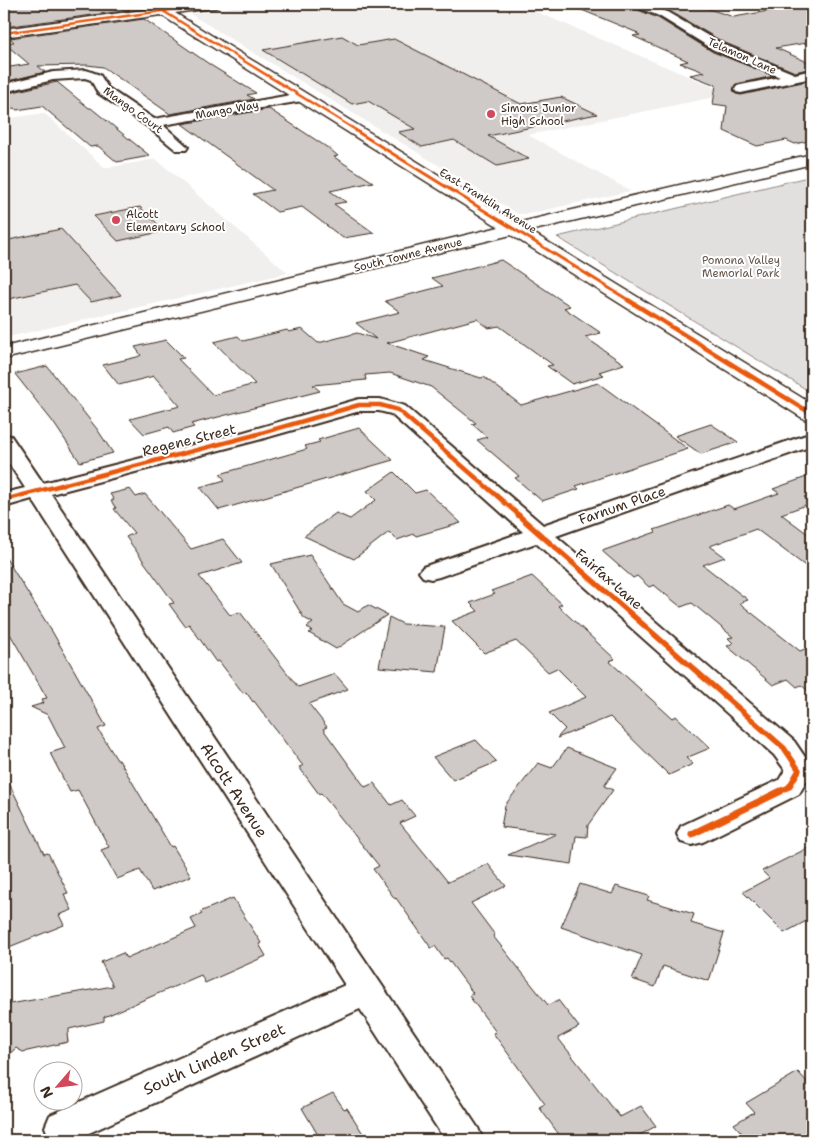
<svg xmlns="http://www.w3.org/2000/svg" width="816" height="1144" font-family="'Shantell Sans',sans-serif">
  <rect width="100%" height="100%" fill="#fff"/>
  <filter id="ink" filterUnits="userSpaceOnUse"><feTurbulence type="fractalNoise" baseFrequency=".02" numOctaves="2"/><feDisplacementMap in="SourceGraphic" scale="10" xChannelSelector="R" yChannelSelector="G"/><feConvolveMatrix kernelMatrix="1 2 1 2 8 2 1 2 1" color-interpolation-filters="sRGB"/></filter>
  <g filter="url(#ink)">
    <g fill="#f1efee">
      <polygon points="249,4 518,4 730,94 528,135 631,191 528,214 518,214 190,14"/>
      <polygon points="44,113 105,168 156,159 288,273 4,338 4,119"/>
    </g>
    <polygon fill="#e2e0de" stroke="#8e857e" points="812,176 812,393 557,237"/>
    <g fill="#cfcac7" stroke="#3b2a1e">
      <polygon points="4,4 120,4 130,10 4,27"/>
      <polygon points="567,4 631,4 633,8 658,18 713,52 774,76 736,84 733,90 736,94 741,95 812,80 812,140 795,144 786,140 757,146 724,131 727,106 713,104 716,85 690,75 704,72 680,63 688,61 633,36 640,35 636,33 638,33"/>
      <polygon points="651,4 693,4 734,17 797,6 802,7 812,6 812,42 776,48 812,64 812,68 795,72 723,42 668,10"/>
      <polygon points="144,19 212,66 256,93 247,95 254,99 170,114 103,67 87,65 38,66 45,72 4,82 4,68 29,64 4,43 14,42 10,38"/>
      <polygon points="342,36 358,45 394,39 521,104 561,97 597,114 488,136 529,159 497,166 454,140 422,147 398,132 415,129 368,101 352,104 263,50"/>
      <polygon points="57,82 89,108 91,108 150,156 117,162 98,146 90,147 42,106 17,110 14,108 4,110 4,94"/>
      <polygon points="269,109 331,150 338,156 334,157 373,182 330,191 346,202 334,204 374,233 343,238 302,207 277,212 253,194 273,190 182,124"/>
      <polygon points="140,207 165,231 118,241 94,216"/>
      <polygon points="61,229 121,295 91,302 75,285 4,300 4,241"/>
      <polygon points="501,260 570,306 564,308 601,333 585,337 624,364 599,372 604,375 572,384 547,366 553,365 499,326 489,328 477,319 387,343 429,357 424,360 481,378 484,377 521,405 598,383 688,449 576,486 579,489 542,501 515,478 519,476 477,440 487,437 472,424 476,423 431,387 390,373 365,375 366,380 313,385 320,391 191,424 194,427 173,433 169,427 144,434 130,419 180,406 154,376 119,385 103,365 137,357 141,355 135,347 166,340 184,358 178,359 213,395 255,384 214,342 238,336 243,341 287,330 289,332 302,329 318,343 357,333 376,339 356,323 400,312 385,301 443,286 432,278"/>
      <polygon points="47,366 97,429 113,453 80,462 53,422 15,374"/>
      <polygon points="711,424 738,442 701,454 675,436"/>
      <polygon points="359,428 393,460 219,510 200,487 225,480 220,474 307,449 305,446 320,442 318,440"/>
      <polygon points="394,472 415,493 426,490 461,523 416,536 414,534 397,540 389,532 354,559 304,536 336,513 350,519 376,500 367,491"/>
      <polygon points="812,475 812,495 804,497 812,503 781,514 812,537 812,571 756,529 710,546 725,557 703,565 748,600 740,603 743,606 800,651 812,646 812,694 801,685 797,687 788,679 773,685 727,646 733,643 728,638 733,637 692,603 681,607 654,585 649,587 637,576 633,578 602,551 656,532 654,530 728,505 734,509 779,493 773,489"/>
      <polygon points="130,489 136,497 145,494 191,549 223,539 242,563 199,576 230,615 240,612 298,687 335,674 348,689 309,704 327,727 323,729 365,787 374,783 391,805 402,800 415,816 400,823 448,882 488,864 506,886 471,903 495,935 493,936 548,1005 558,1000 579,1027 558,1038 620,1117 641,1106 656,1126 631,1140 563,1140 539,1107 545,1104 493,1033 496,1032 469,996 473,993 447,958 444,959 435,946 431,948 396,898 395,899 373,869 379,866 321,793 319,794 299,767 303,766 254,701 253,702 246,692 243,693 219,661 216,662 189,624 185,626 169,604 174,603 126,537 134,533 114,509 116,508 111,501 114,500 110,494"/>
      <polygon points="4,555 53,633 106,726 98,729 117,760 119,760 171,847 173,846 191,876 152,891 140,870 117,879 101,850 109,847 78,790 70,792 50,753 65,748 48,715 31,707 44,703 42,699 47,698 10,634 4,636"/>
      <polygon points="310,555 343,604 358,612 368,605 387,615 336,649 309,633 312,631 307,627 313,623 304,618 271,564"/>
      <polygon points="532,576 562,604 558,606 615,659 609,661 672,718 676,716 710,748 686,758 693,764 669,775 610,717 557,738 565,729 549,713 586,697 557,668 548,672 516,641 484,653 452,621 478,611 470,603 495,594 491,591"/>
      <polygon points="389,617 403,624 445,627 437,672 379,667"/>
      <polygon points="476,740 497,762 453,780 433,757"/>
      <polygon points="567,748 617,768 604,786 613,790 588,825 587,837 576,836 572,864 508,855 556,834 501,827 505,805 538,763 552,768"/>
      <polygon points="4,773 44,854 48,853 68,893 64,894 72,910 59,915 64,925 9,947 4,935"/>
      <polygon points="812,846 812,918 784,933 743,892 769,878 762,871"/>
      <polygon points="580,884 612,894 616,886 649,896 647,900 694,914 691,923 724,933 709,981 663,966 655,987 632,979 642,955 561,927"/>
      <polygon points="233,898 261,943 259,944 266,956 205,983 201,975 104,1017 104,1021 69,1029 69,1033 67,1034 68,1042 23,1052 16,1048 4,1059 4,1005 113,986 101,962 123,953 126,958 196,928 191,919 202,914 200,912"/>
      <polygon points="798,1072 812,1087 812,1134 803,1140 748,1140 734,1124 754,1112 746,1103"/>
      <polygon points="333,1093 344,1109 347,1108 367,1140 321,1140 302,1108"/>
    </g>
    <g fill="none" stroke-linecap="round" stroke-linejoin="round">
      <defs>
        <g id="minor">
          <polygon points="148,4 160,4 168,11 167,13 159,13"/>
          <polygon points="633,4 647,4 667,12 722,44 795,74 812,70 812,78 741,93 736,92 735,89 736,86 780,77 714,50 659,16 634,6"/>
          <polygon points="86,70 100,75 108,88 154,119 302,93 308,97 302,101 163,125 188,147 186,150 176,150 147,126 98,93 91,80 85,78 53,80 4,92 4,84 53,72"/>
          <polygon points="359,399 380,399 405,406 543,525 812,433 812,446 556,536 794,741 809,763 812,772 799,794 703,842 692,845 681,842 677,834 681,826 779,780 785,770 774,755 536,543 439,577 431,579 423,577 419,572 423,567 523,532 391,414 379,411 360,411 258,440 51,494 478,1128 483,1140 445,1140 360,1009 76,1139 71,1140 50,1139 45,1127 50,1115 345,985 32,499 4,507 4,493 25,488 4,456 4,434 11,436 43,483 244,432"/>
        </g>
        <polygon id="tertiary" points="187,4 219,4 217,7 213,8 175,13 517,223 812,154 812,164 530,231 812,404 812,421 804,419 511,235 4,359 4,347 499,227 161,15 4,37 4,29"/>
      </defs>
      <use href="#minor" stroke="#3b2a1e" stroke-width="4"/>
      <use href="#tertiary" stroke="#3b2a1e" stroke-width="3"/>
      <use href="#minor" fill="#fff" fill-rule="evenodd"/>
      <use href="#tertiary" fill="#fff" fill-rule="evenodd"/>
      <defs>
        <g id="cycleway-far4">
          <polyline points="163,11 359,132"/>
          <polyline points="4,33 213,4"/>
        </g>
        <polyline id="cycleway-far3" points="356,131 630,301"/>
        <g id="cycleway-far2">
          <polyline points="628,300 812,414"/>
          <polyline points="4,500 251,436 359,405 380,405 398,410 520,516"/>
        </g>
        <polyline id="cycleway-far1" points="518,515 784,748 799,770 789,787 778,792"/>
        <polyline id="cycleway" points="692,834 781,791"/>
      </defs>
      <use href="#cycleway-far4" stroke="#fff" stroke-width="4.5"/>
      <use href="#cycleway-far3" stroke="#fff" stroke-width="5"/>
      <use href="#cycleway-far2" stroke="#fff" stroke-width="7"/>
      <use href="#cycleway-far1" stroke="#fff" stroke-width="9"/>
      <use href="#cycleway" stroke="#fff" stroke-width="10"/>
      <use href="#cycleway-far4" stroke="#e8590c" stroke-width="2.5"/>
      <use href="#cycleway-far3" stroke="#e8590c" stroke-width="3"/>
      <use href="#cycleway-far2" stroke="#e8590c" stroke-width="4.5"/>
      <use href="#cycleway-far1" stroke="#e8590c" stroke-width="5.5"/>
      <use href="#cycleway" stroke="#e8590c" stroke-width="7"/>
    </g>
  </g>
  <g fill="#d1495b" stroke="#fff" stroke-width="2">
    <circle cx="491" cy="114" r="5"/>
    <circle cx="116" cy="220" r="5"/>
  </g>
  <g text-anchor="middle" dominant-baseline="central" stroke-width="4" stroke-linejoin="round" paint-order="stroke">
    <g font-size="11" fill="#3b2a1e" stroke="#fff">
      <text transform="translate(742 56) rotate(24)">Telamon Lane</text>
      <text transform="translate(133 110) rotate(36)">Mango Court</text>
      <text transform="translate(227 110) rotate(-10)">Mango Way</text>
      <text transform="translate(488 201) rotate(32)">East Franklin Avenue</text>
      <text transform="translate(408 255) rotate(-14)">South Towne Avenue</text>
    </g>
    <g font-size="11" fill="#3b2a1e" stroke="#fff" text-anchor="start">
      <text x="501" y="108">Simons Junior<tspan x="501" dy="13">High School</tspan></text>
      <text x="126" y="214">Alcott<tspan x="126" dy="13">Elementary School</tspan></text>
    </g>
    <g font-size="11" fill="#65584e" stroke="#fff">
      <text x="741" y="260">Pomona Valley<tspan x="741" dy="13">Memorial Park</tspan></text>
    </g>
    <g font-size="14" fill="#3b2a1e" stroke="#fff">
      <text transform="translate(189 440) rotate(-14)">Regene Street</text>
      <text transform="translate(622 505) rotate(-19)">Farnum Place</text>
      <text transform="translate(609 579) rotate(41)">Fairfax Lane</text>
    </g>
    <g font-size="16" fill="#3b2a1e" stroke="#fff">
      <text transform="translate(234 790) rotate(57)">Alcott Avenue</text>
      <text transform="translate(214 1059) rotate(-24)">South Linden Street</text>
    </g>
  </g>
  <rect width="816" height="1144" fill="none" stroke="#fff" stroke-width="20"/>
  <rect x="10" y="10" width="796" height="1124" fill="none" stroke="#3b2a1e" stroke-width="2" filter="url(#ink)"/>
  <g transform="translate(58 1086) rotate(242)"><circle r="24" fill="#ffffff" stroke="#b1aaa5"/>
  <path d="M0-4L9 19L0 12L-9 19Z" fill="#d1495b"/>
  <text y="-8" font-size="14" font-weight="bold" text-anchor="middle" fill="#3b2a1e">N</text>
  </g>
</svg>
